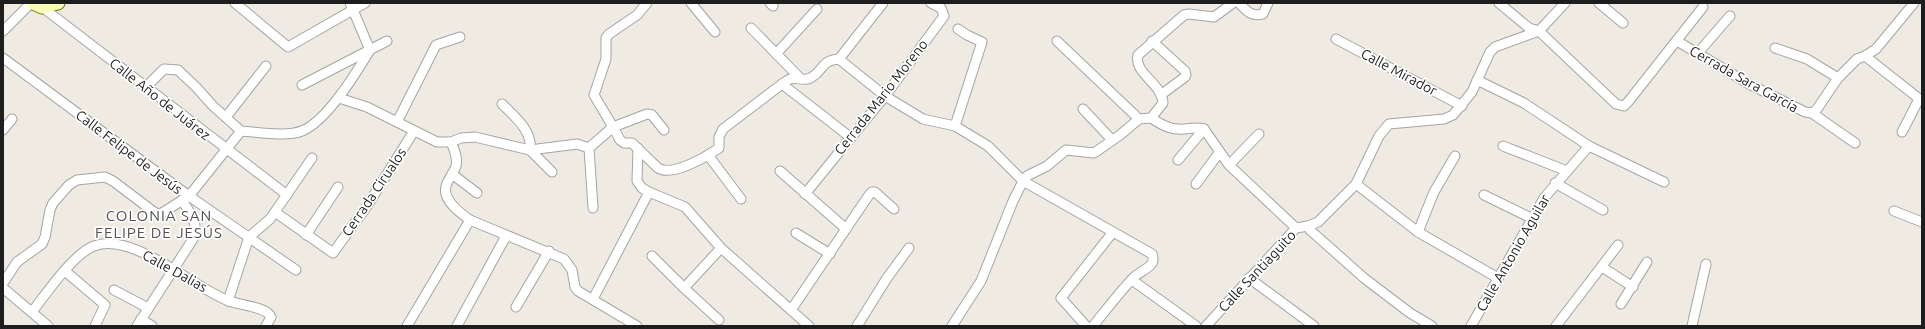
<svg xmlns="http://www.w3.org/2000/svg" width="1925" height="329" font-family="Ubuntu,sans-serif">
  <rect width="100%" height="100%" fill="#efebe3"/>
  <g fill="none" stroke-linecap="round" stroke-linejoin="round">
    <defs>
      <g id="street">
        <polyline points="235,3 288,47 365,3"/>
        <polyline points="350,3 370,50"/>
        <polyline points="647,3 637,15 609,34 606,38 606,59 594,95 613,127 647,114 652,115 664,130"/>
        <polyline points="691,3 715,32"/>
        <polyline points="770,3 773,6"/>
        <path d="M1239 3C1247 11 1251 17 1263 14L1268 3"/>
        <polyline points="1499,3 1529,28 1539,31 1616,104 1624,106 1628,102 1703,7"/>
        <polyline points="1599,3 1623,23"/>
        <polyline points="42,7 287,195"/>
        <polyline points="751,28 800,78"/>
        <polyline points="3,31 31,3"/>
        <polyline points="1336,39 1462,106"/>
        <polyline points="1057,41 1139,119"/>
        <polyline points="1152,41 1185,71 1186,75 1185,77 1162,94"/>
        <polyline points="1677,41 1749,84 1805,112 1812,113 1855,143"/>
        <polyline points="1775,48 1807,59 1838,78"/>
        <polyline points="776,54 817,9"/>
        <polyline points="1697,54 1730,16"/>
        <polyline points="1865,56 1922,101"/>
        <polyline points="3,58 189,196 296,270"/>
        <path d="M839 59 885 96 923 119 955 126 988 146 1023 181 1152 254C1153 257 1154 260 1152 263 1150 268 1138 273 1133 278 1119 293 1106 310 1093 326"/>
        <polyline points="1477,80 1524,103 1589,146 1664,182"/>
        <polyline points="782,84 850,137"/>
        <polyline points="302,85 387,41"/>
        <polyline points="146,87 164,69 178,70 196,87 213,106 241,131"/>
        <path d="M339 98 367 107 437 142H451L461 138 475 137 530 150 577 144 589 148 613 127 620 140 624 143H632L658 168C672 177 706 157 719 148V137L723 129 782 84C785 82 788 80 790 79 797 77 806 82 812 77 825 69 820 61 839 59L883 3"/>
        <path d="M502 104C514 116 533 131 530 150L552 172"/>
        <polyline points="1083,109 1112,140"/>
        <polyline points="1812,113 1817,109 1838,78 1857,59 1865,56 1876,49 1914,3"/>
        <polyline points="226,117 266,66"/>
        <path d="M1151 118C1159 123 1168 129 1178 129 1187 130 1195 126 1204 129L1229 165 1296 228"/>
        <path d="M1151 118 1163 103C1162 83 1133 73 1138 55L1184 15 1189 14 1214 17 1233 3"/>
        <polyline points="397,122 436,45 460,37"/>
        <polyline points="955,126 982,42 967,35 958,29"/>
        <polyline points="3,130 12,119"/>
        <path d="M241 131C258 132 286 137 302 131 327 121 356 73 370 50"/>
        <polyline points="1902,132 1919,99"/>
        <path d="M451 142C454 149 458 157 456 166 454 173 448 179 446 186 442 200 460 213 470 220L564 259 572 270 575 287 578 291 637 326"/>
        <polyline points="1503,146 1567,171"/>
        <polyline points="589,148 593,208"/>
        <polyline points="638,148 637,181 642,188 649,192 685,207 721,248 809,326"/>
        <polyline points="708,155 741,199"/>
        <polyline points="1178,160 1204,129"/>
        <polyline points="1229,165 1259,134"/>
        <polyline points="780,171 845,228"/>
        <polyline points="452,174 477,193"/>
        <polyline points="1555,183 1603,210"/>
        <polyline points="1196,184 1219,153"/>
        <polyline points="1356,184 1418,232 1498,278"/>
        <polyline points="805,194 885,96 944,16 941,8 931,3"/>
        <polyline points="1484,195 1531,218"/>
        <polyline points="1894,211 1922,222"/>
        <polyline points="275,212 333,253 367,206 414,131"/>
        <polyline points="1308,226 1310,230 1364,278 1410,313 1432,326"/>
        <polyline points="1418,232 1434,192 1455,156"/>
        <polyline points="796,233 830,254"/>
        <polyline points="306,235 338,187"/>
        <polyline points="652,256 684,288 719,320"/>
        <polyline points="1602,267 1633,287"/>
        <polyline points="65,271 105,305 95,326"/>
        <polyline points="1249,278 1314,326"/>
        <polyline points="1132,280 1196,326"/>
        <polyline points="3,283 17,262 42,244 45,237 50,210 53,203 69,185 77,180 105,177 113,181 154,212 158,214 162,213 189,196 241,131"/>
        <polyline points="3,288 48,326"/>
        <polyline points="684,288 721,248"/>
        <polyline points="114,290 148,308"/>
        <polyline points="593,299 649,192"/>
        <polyline points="228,301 249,237 270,219 312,158"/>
        <polyline points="1621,304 1647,262"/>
        <polyline points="516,307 549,251"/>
        <polyline points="791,310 869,195 872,192 875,192 894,209"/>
        <path d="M32 312C45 295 74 253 94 246 133 231 193 288 229 301 240 305 267 307 271 317L266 326"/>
        <polyline points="141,319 152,326"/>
        <path d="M137 326 193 239C199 222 191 215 182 200"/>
        <polyline points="407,326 470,220"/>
        <polyline points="457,326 506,236"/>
        <polyline points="857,326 887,278 909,248"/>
        <polyline points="952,326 981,281 1013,201 1023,181 1027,176 1047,166 1066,150 1094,153 1120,135 1139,119 1151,118"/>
        <polyline points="1086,326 1061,298 1113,232"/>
        <polyline points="1206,326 1296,228 1308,226 1318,222 1356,184 1379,136 1389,124 1444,119 1453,115 1472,92 1490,52 1495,47 1539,31 1565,3"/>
        <polyline points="1471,326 1544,198 1589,146"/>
        <polyline points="1556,326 1618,245"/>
        <polyline points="1692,326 1706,264"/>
      </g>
      <polyline id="secondary" points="33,3 42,7 58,3"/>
    </defs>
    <use href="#street" stroke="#a5a5a5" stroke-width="11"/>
    <use href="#secondary" stroke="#6c7504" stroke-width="15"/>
    <use href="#street" stroke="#fff" stroke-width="9"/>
    <use href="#secondary" stroke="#f8fab6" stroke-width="13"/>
  </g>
  <g text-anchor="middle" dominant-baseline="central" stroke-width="3.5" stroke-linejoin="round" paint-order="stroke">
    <g font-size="14" fill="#1e1e1e" stroke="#fff">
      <text transform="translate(1399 72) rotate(28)">Calle Mirador</text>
      <text transform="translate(1744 79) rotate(29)">Cerrada Sara García</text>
      <text transform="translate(881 97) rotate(-52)">Cerrada Mario Moreno</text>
      <text transform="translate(160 99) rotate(38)">Calle Año de Juárez</text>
      <text transform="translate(129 152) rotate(37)">Calle Felipe de Jesús</text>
      <text transform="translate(374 192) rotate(-56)">Cerrada Cirualos</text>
      <text transform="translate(1513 253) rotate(-60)">Calle Antonio Aguilar</text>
      <text transform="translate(175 271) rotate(29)">Calle Dalias</text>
      <text transform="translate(1257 271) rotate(-47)">Calle Santiaguito</text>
    </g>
    <g font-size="15" letter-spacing="1" fill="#515151" stroke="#fff">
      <text x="159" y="215">COLONIA SAN<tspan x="159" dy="17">FELIPE DE JESÚS</tspan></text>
    </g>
  </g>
  <rect width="1925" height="329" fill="none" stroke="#1e1e1e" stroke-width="8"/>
</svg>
